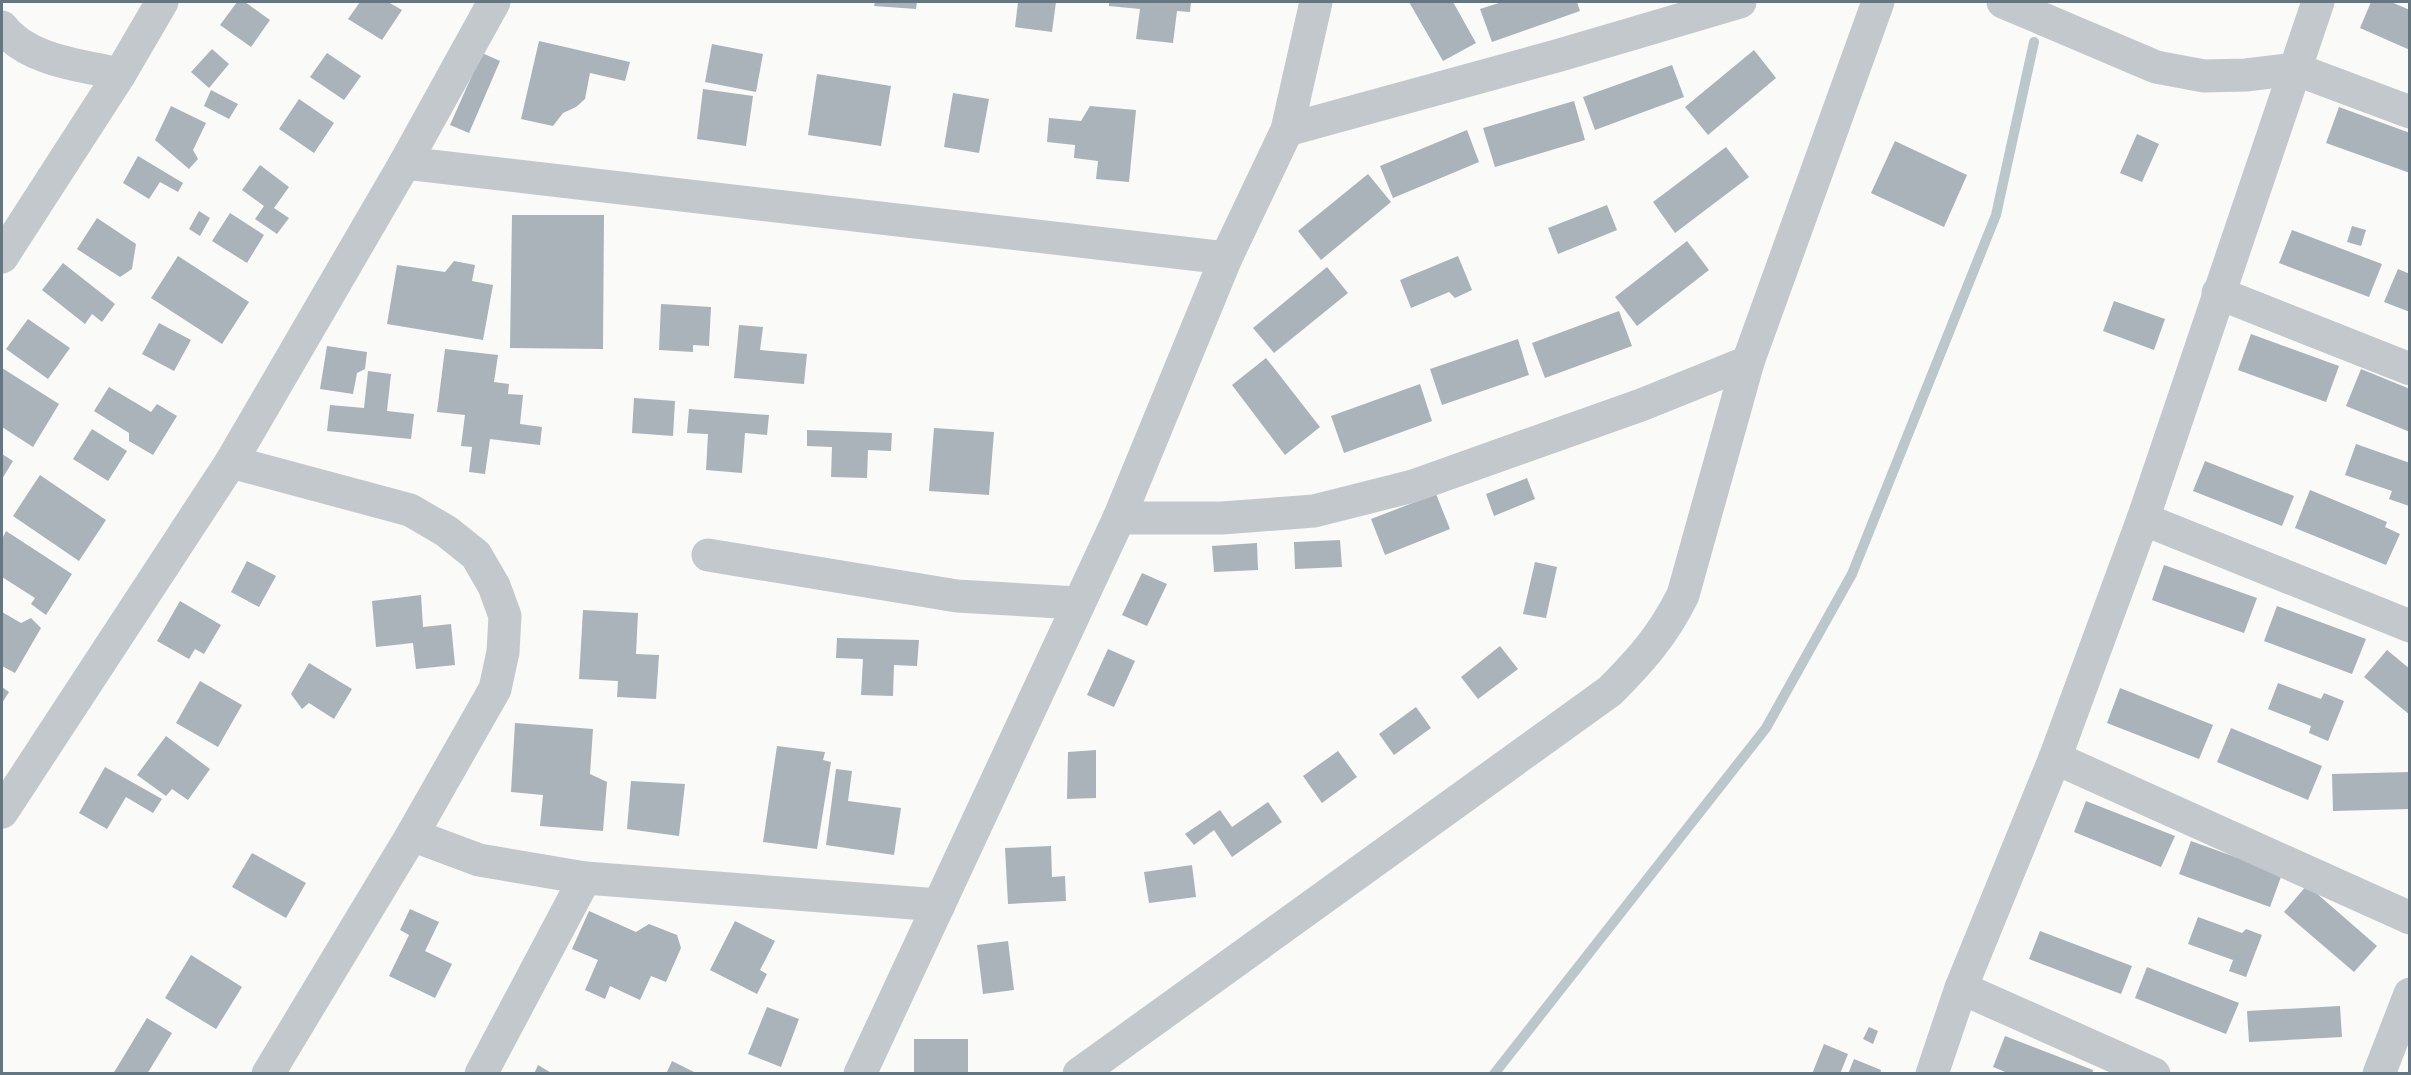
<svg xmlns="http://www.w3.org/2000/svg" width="2411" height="1075" font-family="Barlow,sans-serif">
  <rect width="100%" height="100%" fill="#fafaf8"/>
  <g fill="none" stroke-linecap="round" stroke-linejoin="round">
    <polyline stroke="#bbc7cb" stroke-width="10" points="1494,1074 1766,728 1852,574 1996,215 2034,42"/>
  </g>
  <g fill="#aab3b9">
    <polygon points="237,2 245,2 270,20 251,47 220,25"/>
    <polygon points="360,2 388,2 402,10 382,40 348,19"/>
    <polygon points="875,2 917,2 916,9 874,6"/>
    <polygon points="1018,2 1056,2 1052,32 1015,27"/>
    <polygon points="1109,2 1191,2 1190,12 1177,11 1173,43 1136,39 1140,9 1109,6"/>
    <polygon points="1409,2 1453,2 1476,43 1443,61"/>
    <polygon points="1502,2 1577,2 1580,11 1492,42 1480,9"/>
    <polygon points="2371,2 2391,2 2410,10 2410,50 2360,28"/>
    <polygon points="539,41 630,62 625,81 590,73 585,99 576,107 563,113 553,126 521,119"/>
    <polygon points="712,44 763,54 756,92 705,82"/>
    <polygon points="212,49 229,64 209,88 191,72"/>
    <polygon points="1754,50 1776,78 1708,135 1685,107"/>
    <polygon points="327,53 361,76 344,100 310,77"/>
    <polygon points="482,53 500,61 469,133 450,125"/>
    <polygon points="1672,65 1684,97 1595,130 1583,97"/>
    <polygon points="817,74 891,86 881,146 808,135"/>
    <polygon points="703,89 753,96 746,146 697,139"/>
    <polygon points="211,90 238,104 229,119 204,106"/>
    <polygon points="953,93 989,99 979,153 944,147"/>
    <polygon points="299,99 334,123 314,153 279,129"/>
    <polygon points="1574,101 1585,140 1495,167 1483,128"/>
    <polygon points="171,106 206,123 193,150 198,159 189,169 155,140"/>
    <polygon points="1090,106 1136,110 1129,182 1096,179 1098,161 1074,158 1075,145 1047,142 1049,118 1081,121"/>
    <polygon points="2339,107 2410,133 2410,173 2326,143"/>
    <polygon points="1467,130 1479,162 1393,198 1380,166"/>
    <polygon points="2137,134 2159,144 2142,182 2120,173"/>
    <polygon points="1895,141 1967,175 1944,227 1871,193"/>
    <polygon points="1726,147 1749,177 1675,233 1653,202"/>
    <polygon points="138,156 183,183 178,192 160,182 149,199 123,183"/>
    <polygon points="260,165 289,187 274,208 289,218 277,234 255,219 264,206 242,190"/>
    <polygon points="1368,174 1391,202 1321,260 1298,231"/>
    <polygon points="1607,205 1617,230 1558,254 1548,228"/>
    <polygon points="199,211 210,218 200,236 189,229"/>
    <polygon points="230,213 264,235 247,263 212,241"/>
    <polygon points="512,215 604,215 603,349 510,348"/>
    <polygon points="97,218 136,244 132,269 120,277 77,249"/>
    <polygon points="2352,226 2366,230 2361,246 2347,242"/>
    <polygon points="2292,230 2382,264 2369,297 2279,263"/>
    <polygon points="1687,241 1709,270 1637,326 1615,297"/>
    <polygon points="178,256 249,302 222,344 151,298"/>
    <polygon points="1458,256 1472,290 1455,298 1449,292 1411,308 1400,280"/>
    <polygon points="454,261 475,265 472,281 493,285 483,340 387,324 397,265 445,272"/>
    <polygon points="63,263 115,304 102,322 92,314 85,324 42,290"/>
    <polygon points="1327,267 1348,293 1274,353 1253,328"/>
    <polygon points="2398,269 2410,274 2410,312 2384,302"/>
    <polygon points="2114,301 2165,319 2154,350 2103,331"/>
    <polygon points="661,304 711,307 709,346 693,345 693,352 659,350"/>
    <polygon points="1619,311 1632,346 1545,378 1532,343"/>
    <polygon points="28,319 70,348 48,379 6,349"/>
    <polygon points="159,323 191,340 174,371 142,354"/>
    <polygon points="739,325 763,327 760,350 807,354 804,384 734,378"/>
    <polygon points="2251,334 2339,366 2326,402 2238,370"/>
    <polygon points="1518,339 1529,375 1442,405 1430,369"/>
    <polygon points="327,346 367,352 365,369 357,373 353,394 320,389"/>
    <polygon points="445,349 498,355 494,382 509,384 508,394 523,395 520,424 542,427 540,445 490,439 485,474 469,472 472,447 461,446 465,415 437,412"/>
    <polygon points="1266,358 1320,427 1285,455 1232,385"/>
    <polygon points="2,368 59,404 33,447 2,427"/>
    <polygon points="2361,369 2410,389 2410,432 2346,406"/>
    <polygon points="368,371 391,374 387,411 414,414 411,439 327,431 330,405 364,408"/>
    <polygon points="1420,384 1432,421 1344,453 1331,416"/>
    <polygon points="109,387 151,412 157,404 177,416 153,455 129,441 129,433 94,411"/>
    <polygon points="634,398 675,401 673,436 632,433"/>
    <polygon points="689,409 769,415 767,435 745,433 742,473 706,470 708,434 687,433"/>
    <polygon points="934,428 994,432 989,495 929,491"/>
    <polygon points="92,429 127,451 108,481 73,459"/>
    <polygon points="807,430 892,433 891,451 868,450 867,478 831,477 832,447 807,446"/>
    <polygon points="2356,444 2410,463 2409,506 2389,499 2392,491 2345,475"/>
    <polygon points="2,454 13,461 2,479"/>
    <polygon points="2205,461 2294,496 2282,526 2193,491"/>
    <polygon points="40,475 106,520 79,561 13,516"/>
    <polygon points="1527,478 1535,499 1494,516 1486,494"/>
    <polygon points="2310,490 2387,522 2385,527 2400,534 2386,565 2295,528"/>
    <polygon points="1436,494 1450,529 1385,555 1371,519"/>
    <polygon points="6,531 72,574 46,615 31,604 35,598 2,577 2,539"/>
    <polygon points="1340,540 1342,567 1295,569 1294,542"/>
    <polygon points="1257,543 1258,570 1214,572 1212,546"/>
    <polygon points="247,561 276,576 259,607 231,592"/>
    <polygon points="1535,562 1557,567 1546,618 1523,614"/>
    <polygon points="2164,565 2257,598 2244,633 2152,600"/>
    <polygon points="1142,573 1167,584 1147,626 1122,615"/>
    <polygon points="421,595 423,627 451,624 455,665 416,669 413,643 376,647 372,601"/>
    <polygon points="180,601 221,625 204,654 195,649 189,659 157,641"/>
    <polygon points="2277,606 2366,639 2352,674 2264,641"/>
    <polygon points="583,610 638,613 636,654 659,655 656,699 617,697 618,681 579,679"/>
    <polygon points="2,612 21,623 31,618 41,628 15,673 2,666"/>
    <polygon points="837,638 919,640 917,666 894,665 893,696 861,695 863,659 836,658"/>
    <polygon points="1500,646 1518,669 1478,699 1461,677"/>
    <polygon points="1108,649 1135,661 1114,707 1087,695"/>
    <polygon points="2387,650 2410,669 2410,715 2364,677"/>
    <polygon points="309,663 352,689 334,719 309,703 302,709 291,694"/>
    <polygon points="200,681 242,705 218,747 176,723"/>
    <polygon points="2278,683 2321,699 2324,693 2344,701 2328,741 2309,733 2311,726 2268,709"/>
    <polygon points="2,687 9,692 2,703"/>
    <polygon points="2120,688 2213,725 2199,759 2107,723"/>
    <polygon points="1416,707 1431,728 1394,755 1379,734"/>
    <polygon points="515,723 593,729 590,774 607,782 603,831 540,826 543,795 511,792"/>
    <polygon points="2231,728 2322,766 2308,800 2217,762"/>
    <polygon points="166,736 210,769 188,800 172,789 166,796 137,775"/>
    <polygon points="777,746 825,752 823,760 831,762 817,849 763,842"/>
    <polygon points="1096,750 1096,798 1067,799 1068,752"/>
    <polygon points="1338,751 1357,777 1322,803 1303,776"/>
    <polygon points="105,767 162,799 153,813 126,797 107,829 79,813"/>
    <polygon points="836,769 852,771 848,801 901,808 894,855 826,845"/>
    <polygon points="2410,772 2410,809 2333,811 2332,774"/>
    <polygon points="631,781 685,784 679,836 627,829"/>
    <polygon points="2086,801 2175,836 2161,867 2074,832"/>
    <polygon points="1268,802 1282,822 1232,857 1214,830 1194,845 1185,834 1220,810 1232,827"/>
    <polygon points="2191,841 2282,874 2270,907 2179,874"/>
    <polygon points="1051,846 1052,877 1065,876 1066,901 1008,904 1005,848"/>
    <polygon points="252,853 306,883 286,918 232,887"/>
    <polygon points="1192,865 1196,897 1149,903 1144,872"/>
    <polygon points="2307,885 2377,946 2354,972 2284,912"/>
    <polygon points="410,909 439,922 425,951 452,964 435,998 389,976 409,935 400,930"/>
    <polygon points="589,911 636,932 649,924 677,935 681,948 666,982 651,976 640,1000 610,986 605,999 585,990 598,960 572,949"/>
    <polygon points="2198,917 2242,933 2246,929 2262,935 2246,977 2229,971 2233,960 2188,944"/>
    <polygon points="735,921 775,941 760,970 767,974 757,994 710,970"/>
    <polygon points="2040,931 2132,966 2121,994 2029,959"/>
    <polygon points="1008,941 1014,990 983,994 977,945"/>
    <polygon points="191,955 242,987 216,1029 165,998"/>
    <polygon points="2147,967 2239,1003 2226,1034 2135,998"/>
    <polygon points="2340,1006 2342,1037 2249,1042 2247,1011"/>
    <polygon points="767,1007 799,1019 781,1067 748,1054"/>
    <polygon points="147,1018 172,1033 147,1074 113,1074"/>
    <polygon points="1869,1027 1878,1031 1873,1044 1863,1039"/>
    <polygon points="2005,1036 2093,1070 2092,1074 2010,1074 1993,1067"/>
    <rect x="914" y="1039" width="54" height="35"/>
    <polygon points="1824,1044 1848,1054 1840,1074 1812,1074"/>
    <polygon points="1854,1059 1881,1070 1880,1074 1848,1074"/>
    <polygon points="672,1061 698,1074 666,1074"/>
    <polygon points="538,1065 553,1074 534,1074"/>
  </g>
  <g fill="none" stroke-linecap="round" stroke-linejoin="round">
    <g stroke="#c3c8cc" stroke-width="33">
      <polyline points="2003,2 2156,67 2204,76 2246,75 2295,69 2410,112"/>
      <path d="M2 27C28 61 81 65 120 74"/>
      <polyline points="1287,130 1560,55 1740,2"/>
      <polyline points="405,163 1226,258"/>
      <polyline points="2,257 120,74 162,2"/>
      <polyline points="2218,293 2410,369"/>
      <polyline points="231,462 410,510 446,531 476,555 494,586 505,616 503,652 495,689 412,835 268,1074"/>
      <polyline points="1119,518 1222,518 1314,511 1413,486 1641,405 1748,362"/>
      <polyline points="2143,519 2410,626"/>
      <polyline points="708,555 957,596 1078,603"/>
      <polyline points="2055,758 2410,918"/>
      <polyline points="2,812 231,462 405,163 494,2"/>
      <polyline points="412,835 479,860 585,878 939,905"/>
      <polyline points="1961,988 2154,1074"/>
      <polyline points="481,1074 585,878"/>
      <polyline points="860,1074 1119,518 1226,258 1287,130 1316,2"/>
      <path d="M1079 1074 1610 691C1642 659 1663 635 1683 595L1748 362 1878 2"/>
      <polyline points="1932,1074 1961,988 2055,758 2143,519 2318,2"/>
      <polyline points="2379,1074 2410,994"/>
    </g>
  </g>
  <rect width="2411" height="1075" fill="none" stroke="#657683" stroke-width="6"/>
</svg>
